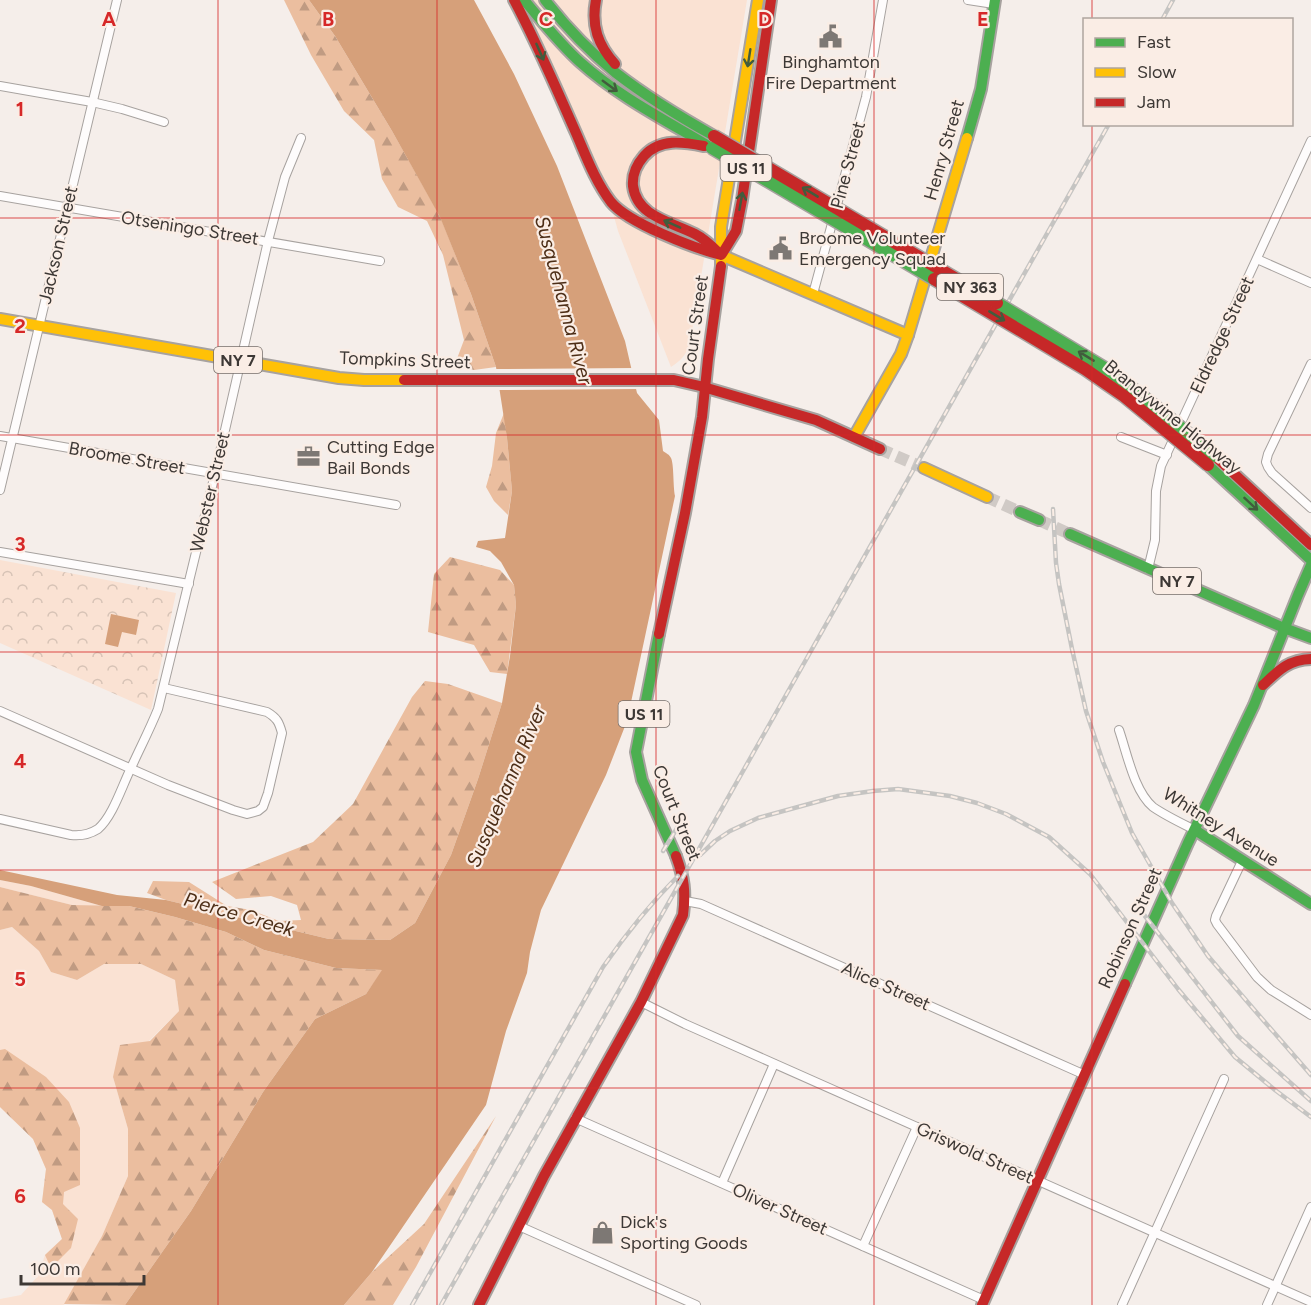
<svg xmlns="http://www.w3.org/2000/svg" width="1311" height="1305" font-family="Figtree,sans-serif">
  <defs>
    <pattern id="forest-firs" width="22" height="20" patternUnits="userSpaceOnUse" patternTransform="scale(1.5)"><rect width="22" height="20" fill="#ebbe9f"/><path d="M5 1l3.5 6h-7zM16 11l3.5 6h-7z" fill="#c09b82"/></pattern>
    <pattern id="park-crowns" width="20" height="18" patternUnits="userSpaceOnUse" patternTransform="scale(1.5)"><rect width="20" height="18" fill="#fae2d3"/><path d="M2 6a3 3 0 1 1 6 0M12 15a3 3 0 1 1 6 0" fill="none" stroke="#d7c3b6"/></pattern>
  </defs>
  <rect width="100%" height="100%" fill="#f5eeea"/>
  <g fill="#fae2d3">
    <path d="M523 0H747L693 325C689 345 690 355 671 367L618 231 604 180Z"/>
    <polygon points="0,880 31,886 102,906 72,905 0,887"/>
    <polygon points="12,927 39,951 51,972 77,980 104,964 141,964 175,980 179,1011 113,1077 128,1129 128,1176 102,1236 64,1305 0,1305 0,1299 21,1295 38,1276 45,1255 62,1239 52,1210 42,1202 46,1169 33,1139 0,1107 0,930"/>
  </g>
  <g fill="url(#forest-firs)">
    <polygon points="284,0 309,0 335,36 392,131 440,216 471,294 496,367 474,370 455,364 464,340 443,255 427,221 398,207 382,179 374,140 344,111 311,55"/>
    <polygon points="504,413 507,438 512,491 508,515 494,501 486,487 492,466 496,433"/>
    <polygon points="450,557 500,570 514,585 516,605 507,674 490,672 474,645 428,632 434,574"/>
    <polygon points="425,681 448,684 502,703 478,779 451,855 415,923 390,940 329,939 166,900 147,893 153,881 189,882 227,906 251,910 279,921 301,920 297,905 271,896 236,899 212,882 313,842 353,804 412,697"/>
    <polygon points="0,887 72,905 129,906 175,917 226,932 264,950 336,968 383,970 366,994 315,1019 263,1092 191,1211 125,1305 64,1304 102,1236 128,1176 128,1129 113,1077 120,1045 150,1041 179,1011 175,980 141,964 104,964 77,980 51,972 39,951 12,927 0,930"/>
    <polygon points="5,1049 46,1077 69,1102 80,1128 80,1185 64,1192 63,1204 78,1219 71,1248 51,1268 45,1255 62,1239 52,1210 42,1202 46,1169 33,1139 0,1107 0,1050"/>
    <polygon points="496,1116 416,1267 393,1305 344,1305 372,1272 424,1224"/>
  </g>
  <polygon fill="url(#park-crowns)" points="0,560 176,593 151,710 0,643"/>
  <g fill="#d6a07a">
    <path d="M309 0H474L514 74 557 166 625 341 637 393 659 420 663 451C667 454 669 454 671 458 674 464 673 486 675 496L627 721 606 775 541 910 530 952 527 973 506 1031 486 1105 372 1272 344 1305H125L191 1211 263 1092 315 1019 366 994 382 970 336 968 264 950 226 932 175 917 129 906H102L31 886 0 880V870L117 895 166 900 329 939 390 940 415 923 451 855 478 779 502 703 510 656 516 605 514 585 501 562 490 551 476 547 478 541 505 538 512 491 507 438 496 367 471 294 440 217 392 131 335 36Z"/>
    <polygon points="111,614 139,620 136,635 122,632 118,647 105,644"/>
  </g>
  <polygon fill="#f5eeea" points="634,368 639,389 497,390 493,369"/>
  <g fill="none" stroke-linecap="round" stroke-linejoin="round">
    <g stroke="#d0cac6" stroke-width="12" stroke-dasharray="12 6" stroke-linecap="butt">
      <polyline points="880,449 924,468"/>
      <polyline points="987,497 1020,512"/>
      <polyline points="1039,520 1070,534"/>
    </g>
    <defs>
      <g id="street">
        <polyline points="968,0 994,4"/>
        <polyline points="0,86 92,102 122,109 164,122"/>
        <polyline points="0,196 380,261"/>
        <polyline points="1257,259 1311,283"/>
        <polyline points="813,294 866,97 883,0"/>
        <polyline points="1311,364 1268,454 1266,462 1268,467 1272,473 1311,508"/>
        <polyline points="0,436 396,505"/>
        <polyline points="1121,437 1167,455"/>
        <polyline points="0,490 117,0"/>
        <polyline points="0,552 189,584"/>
        <polyline points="1148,569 1155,540 1156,491 1161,466 1311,141"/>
        <path d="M0 711 168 785 233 810 247 814 258 811 263 807 268 793 282 733C279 722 277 718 267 712L164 688"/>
        <path d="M1119 730C1127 753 1134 791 1153 807 1166 816 1181 823 1195 830"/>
        <path d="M0 819 71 835C80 836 90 834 98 829 113 816 122 786 131 768 140 748 150 729 158 709L215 474 268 241 285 177 301 138"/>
        <polyline points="1242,861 1216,916 1215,920 1217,924 1257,977 1271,990 1311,1015"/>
        <polyline points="685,901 701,904 1085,1075"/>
        <polyline points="641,1002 685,1024 1311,1302"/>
        <polyline points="575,1118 984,1300"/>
        <polyline points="722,1183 774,1064"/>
        <polyline points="519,1226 696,1305"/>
        <polyline points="863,1246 917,1127"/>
        <polyline points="1122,1305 1224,1079"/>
        <polyline points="1267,1305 1311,1207"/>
      </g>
      <g id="fast">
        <path d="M524 0C542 21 559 43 580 62 619 97 667 121 712 148"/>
        <path d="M545 0C566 27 590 52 616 73 647 97 680 117 714 136"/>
        <polyline points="967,138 981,89 995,0"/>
        <polyline points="1208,465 1311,560"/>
        <polyline points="1020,512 1039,520"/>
        <polyline points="1070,534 1284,628 1311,638"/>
        <polyline points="659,634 636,752 642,780 676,856"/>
        <polyline points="1195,830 1311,904"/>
        <polyline points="1125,984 1188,843 1254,705 1298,595 1311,565"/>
      </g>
      <g id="slow">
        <polyline points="721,255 908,335"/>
        <polyline points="721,266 721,227 758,0"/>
        <polyline points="0,319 339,378 364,380 404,380"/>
        <polyline points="854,437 901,354 908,335 967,138"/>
        <polyline points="924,468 987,497"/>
      </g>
      <g id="jam">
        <path d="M514 0C537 43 556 88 576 133 586 156 595 181 611 202 628 223 694 248 721 255"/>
        <path d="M596 0C591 26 598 45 615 64"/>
        <path d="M704 146C683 142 660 138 644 156 637 164 632 175 633 186 637 217 672 222 695 234 705 239 712 246 720 254"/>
        <polyline points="722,254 736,231 742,200 771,0"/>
        <polyline points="404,380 674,380 700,386 816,420 880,449"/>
        <polyline points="1215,456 1311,545"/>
        <polyline points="659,634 685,513 702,417 708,359 721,266"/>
        <path d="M1263 685C1279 670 1288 660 1311 659"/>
        <path d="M479 1305 544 1176 641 1002 683 915C686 891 684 878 676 856"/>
        <polyline points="982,1305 1125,984"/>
      </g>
    </defs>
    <use href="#street" stroke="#a7a29f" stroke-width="10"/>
    <use href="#fast" stroke="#a7a29f" stroke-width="14"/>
    <use href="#slow" stroke="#a7a29f" stroke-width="14"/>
    <use href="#jam" stroke="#a7a29f" stroke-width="14"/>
    <use href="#street" stroke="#fefcfc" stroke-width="8"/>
    <use href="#fast" stroke="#4caf50" stroke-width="10"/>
    <use href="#slow" stroke="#ffc107" stroke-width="10"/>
    <use href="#jam" stroke="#c62828" stroke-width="10"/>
    <defs>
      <g id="rail">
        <polyline points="1162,20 1173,0"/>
        <polyline points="1053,509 1056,563 1059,584 1072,649 1086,711 1103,762 1132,833 1172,903 1208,956 1257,1013 1311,1075"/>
        <polyline points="663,851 679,825"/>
        <polyline points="700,855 715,841 730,831 758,818 838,796 873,791 898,789 950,796 977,803 1006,814 1049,837 1090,874 1178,989 1235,1057 1275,1090 1311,1117"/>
        <polyline points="1138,907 1238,1036 1311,1101"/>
        <path d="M412 1305 603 967C626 934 650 904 678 876"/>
        <polyline points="441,1305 1109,124"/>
      </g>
    </defs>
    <use href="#rail" stroke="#c5c4c2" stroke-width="4.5"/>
    <use href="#rail" stroke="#faede5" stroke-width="2" stroke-dasharray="7" stroke-linecap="butt"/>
    <defs>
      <g id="fast-bridge">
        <polyline points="712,148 934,279"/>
        <polyline points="997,303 1111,372 1156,407 1215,456"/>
      </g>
      <g id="jam-bridge">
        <polyline points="714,136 997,303"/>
        <polyline points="934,279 1085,369 1124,396 1208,465"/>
      </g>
    </defs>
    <use href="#fast-bridge" stroke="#a7a29f" stroke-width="15" stroke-linecap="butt"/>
    <use href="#jam-bridge" stroke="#a7a29f" stroke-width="15" stroke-linecap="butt"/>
    <use href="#fast-bridge" stroke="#4caf50" stroke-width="12"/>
    <use href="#jam-bridge" stroke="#c62828" stroke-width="12"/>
  </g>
  <defs><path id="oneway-shaft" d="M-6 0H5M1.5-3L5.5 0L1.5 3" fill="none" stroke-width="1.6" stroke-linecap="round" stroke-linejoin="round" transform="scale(1.5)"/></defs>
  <g stroke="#425c3d">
    <use href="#oneway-shaft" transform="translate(540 52) rotate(66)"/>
    <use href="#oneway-shaft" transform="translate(749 58) rotate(99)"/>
    <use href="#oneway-shaft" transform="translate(610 86) rotate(36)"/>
    <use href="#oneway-shaft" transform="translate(810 192) rotate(-149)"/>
    <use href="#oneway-shaft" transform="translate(741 201) rotate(-80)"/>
    <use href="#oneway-shaft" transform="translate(672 224) rotate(-156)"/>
    <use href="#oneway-shaft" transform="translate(997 316) rotate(31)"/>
    <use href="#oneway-shaft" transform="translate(1086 356) rotate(-149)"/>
    <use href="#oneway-shaft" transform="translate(1251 504) rotate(43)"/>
  </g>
  <path fill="none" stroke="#d62828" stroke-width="1.5" stroke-opacity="0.55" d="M218 0V1305M437 0V1305M656 0V1305M874 0V1305M1092 0V20M1092 124V1305M0 218H1311M0 435H1311M0 652H1311M0 870H1311M0 1088H1311"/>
  <defs>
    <symbol id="civic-bare" viewBox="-9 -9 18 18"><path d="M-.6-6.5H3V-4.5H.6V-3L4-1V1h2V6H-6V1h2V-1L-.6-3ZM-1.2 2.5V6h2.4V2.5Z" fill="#7d7874" stroke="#faede5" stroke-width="2.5" paint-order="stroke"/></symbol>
    <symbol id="office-bare" viewBox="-9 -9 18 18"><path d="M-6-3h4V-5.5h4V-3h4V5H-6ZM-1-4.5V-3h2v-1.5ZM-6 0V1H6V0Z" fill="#7d7874" stroke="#faede5" stroke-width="2.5" paint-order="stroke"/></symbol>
    <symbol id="shop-bare" viewBox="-9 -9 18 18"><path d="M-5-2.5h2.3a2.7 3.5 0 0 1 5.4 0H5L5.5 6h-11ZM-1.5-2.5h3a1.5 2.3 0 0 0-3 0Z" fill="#7d7874" stroke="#faede5" stroke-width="2.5" paint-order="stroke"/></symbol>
  </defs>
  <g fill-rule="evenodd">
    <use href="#civic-bare" x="814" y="20" width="33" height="33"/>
    <use href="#civic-bare" x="764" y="232" width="33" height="33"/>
    <use href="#office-bare" x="292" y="440" width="33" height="33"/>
    <use href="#shop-bare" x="586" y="1216" width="33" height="33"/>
  </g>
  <g text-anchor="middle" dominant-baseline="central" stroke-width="4.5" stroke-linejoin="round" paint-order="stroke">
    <g fill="#faede5" stroke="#766e6a" stroke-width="1.5">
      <rect x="720.5" y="155" width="51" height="26" rx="4.5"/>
      <rect x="937" y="274" width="66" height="26" rx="4.5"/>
      <rect x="214" y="347" width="48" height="26" rx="4.5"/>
      <rect x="1153" y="568" width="48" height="26" rx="4.5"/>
      <rect x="618.5" y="701" width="51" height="26" rx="4.5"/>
    </g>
    <g font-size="16" font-weight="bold" fill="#3d3835">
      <text x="746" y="168">US 11</text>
      <text x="970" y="287">NY 363</text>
      <text x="238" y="360">NY 7</text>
      <text x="1177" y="581">NY 7</text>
      <text x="644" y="714">US 11</text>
    </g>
    <g font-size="18" fill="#3d3835" stroke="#faede5" text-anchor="start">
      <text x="831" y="62" text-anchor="middle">Binghamton<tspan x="831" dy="21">Fire Department</tspan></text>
      <text x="799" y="238">Broome Volunteer<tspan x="799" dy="21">Emergency Squad</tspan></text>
      <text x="327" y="447">Cutting Edge<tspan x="327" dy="21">Bail Bonds</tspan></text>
      <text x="620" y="1222">Dick's<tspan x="620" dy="21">Sporting Goods</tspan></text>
    </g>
    <g font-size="18" fill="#3d3835" stroke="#faede5">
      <text transform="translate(944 150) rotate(-74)">Henry Street</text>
      <text transform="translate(848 165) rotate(-75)">Pine Street</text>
      <text transform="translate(190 228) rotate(9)">Otseningo Street</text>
      <text transform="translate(58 245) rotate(-77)">Jackson Street</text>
      <text transform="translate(695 325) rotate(-82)">Court Street</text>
      <text transform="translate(1222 335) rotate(-65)">Eldredge Street</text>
      <text transform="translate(405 360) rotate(2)">Tompkins Street</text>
      <text transform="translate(1173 417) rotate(39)">Brandywine Highway</text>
      <text transform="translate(127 458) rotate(10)">Broome Street</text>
      <text transform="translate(210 492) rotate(-77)">Webster Street</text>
      <text transform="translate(677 813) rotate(68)">Court Street</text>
      <text transform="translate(1221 827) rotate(32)">Whitney Avenue</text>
      <text transform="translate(1130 928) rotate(-66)">Robinson Street</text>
      <text transform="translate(886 986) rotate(24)">Alice Street</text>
      <text transform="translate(975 1153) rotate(24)">Griswold Street</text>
      <text transform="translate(780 1209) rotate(24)">Oliver Street</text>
    </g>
    <g font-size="20" font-style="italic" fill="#4d2e17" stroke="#faede5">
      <text transform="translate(564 300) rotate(75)">Susquehanna River</text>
      <text transform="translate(506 786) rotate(-67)">Susquehanna River</text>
      <text transform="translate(239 914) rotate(16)">Pierce Creek</text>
    </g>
  </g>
  <g font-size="20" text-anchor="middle" font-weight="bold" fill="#d62828" stroke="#faede5" stroke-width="4.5" stroke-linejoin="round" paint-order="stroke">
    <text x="109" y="26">A</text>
    <text x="328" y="26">B</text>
    <text x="546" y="26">C</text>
    <text x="765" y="26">D</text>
    <text x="983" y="26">E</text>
    <text x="20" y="116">1</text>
    <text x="20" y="333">2</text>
    <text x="20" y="551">3</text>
    <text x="20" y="768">4</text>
    <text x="20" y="986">5</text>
    <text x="20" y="1203">6</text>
  </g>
  <rect x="1083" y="18" width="210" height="108" fill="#faede5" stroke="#aea59f" stroke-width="1.5"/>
  <rect x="1095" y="38" width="30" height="9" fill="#4caf50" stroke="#aea59f" stroke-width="1.5"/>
  <text x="1137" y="48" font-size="18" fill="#3d3835">Fast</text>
  <rect x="1095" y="68" width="30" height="9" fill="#ffc107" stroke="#aea59f" stroke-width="1.5"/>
  <text x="1137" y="78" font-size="18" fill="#3d3835">Slow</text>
  <rect x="1095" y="98" width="30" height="9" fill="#c62828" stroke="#aea59f" stroke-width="1.5"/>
  <text x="1137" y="108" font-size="18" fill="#3d3835">Jam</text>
  <path d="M21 1275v9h123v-9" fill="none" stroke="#3d3835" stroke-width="3"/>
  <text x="30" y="1275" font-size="18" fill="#3d3835" stroke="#faede5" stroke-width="4.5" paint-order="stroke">100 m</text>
</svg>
